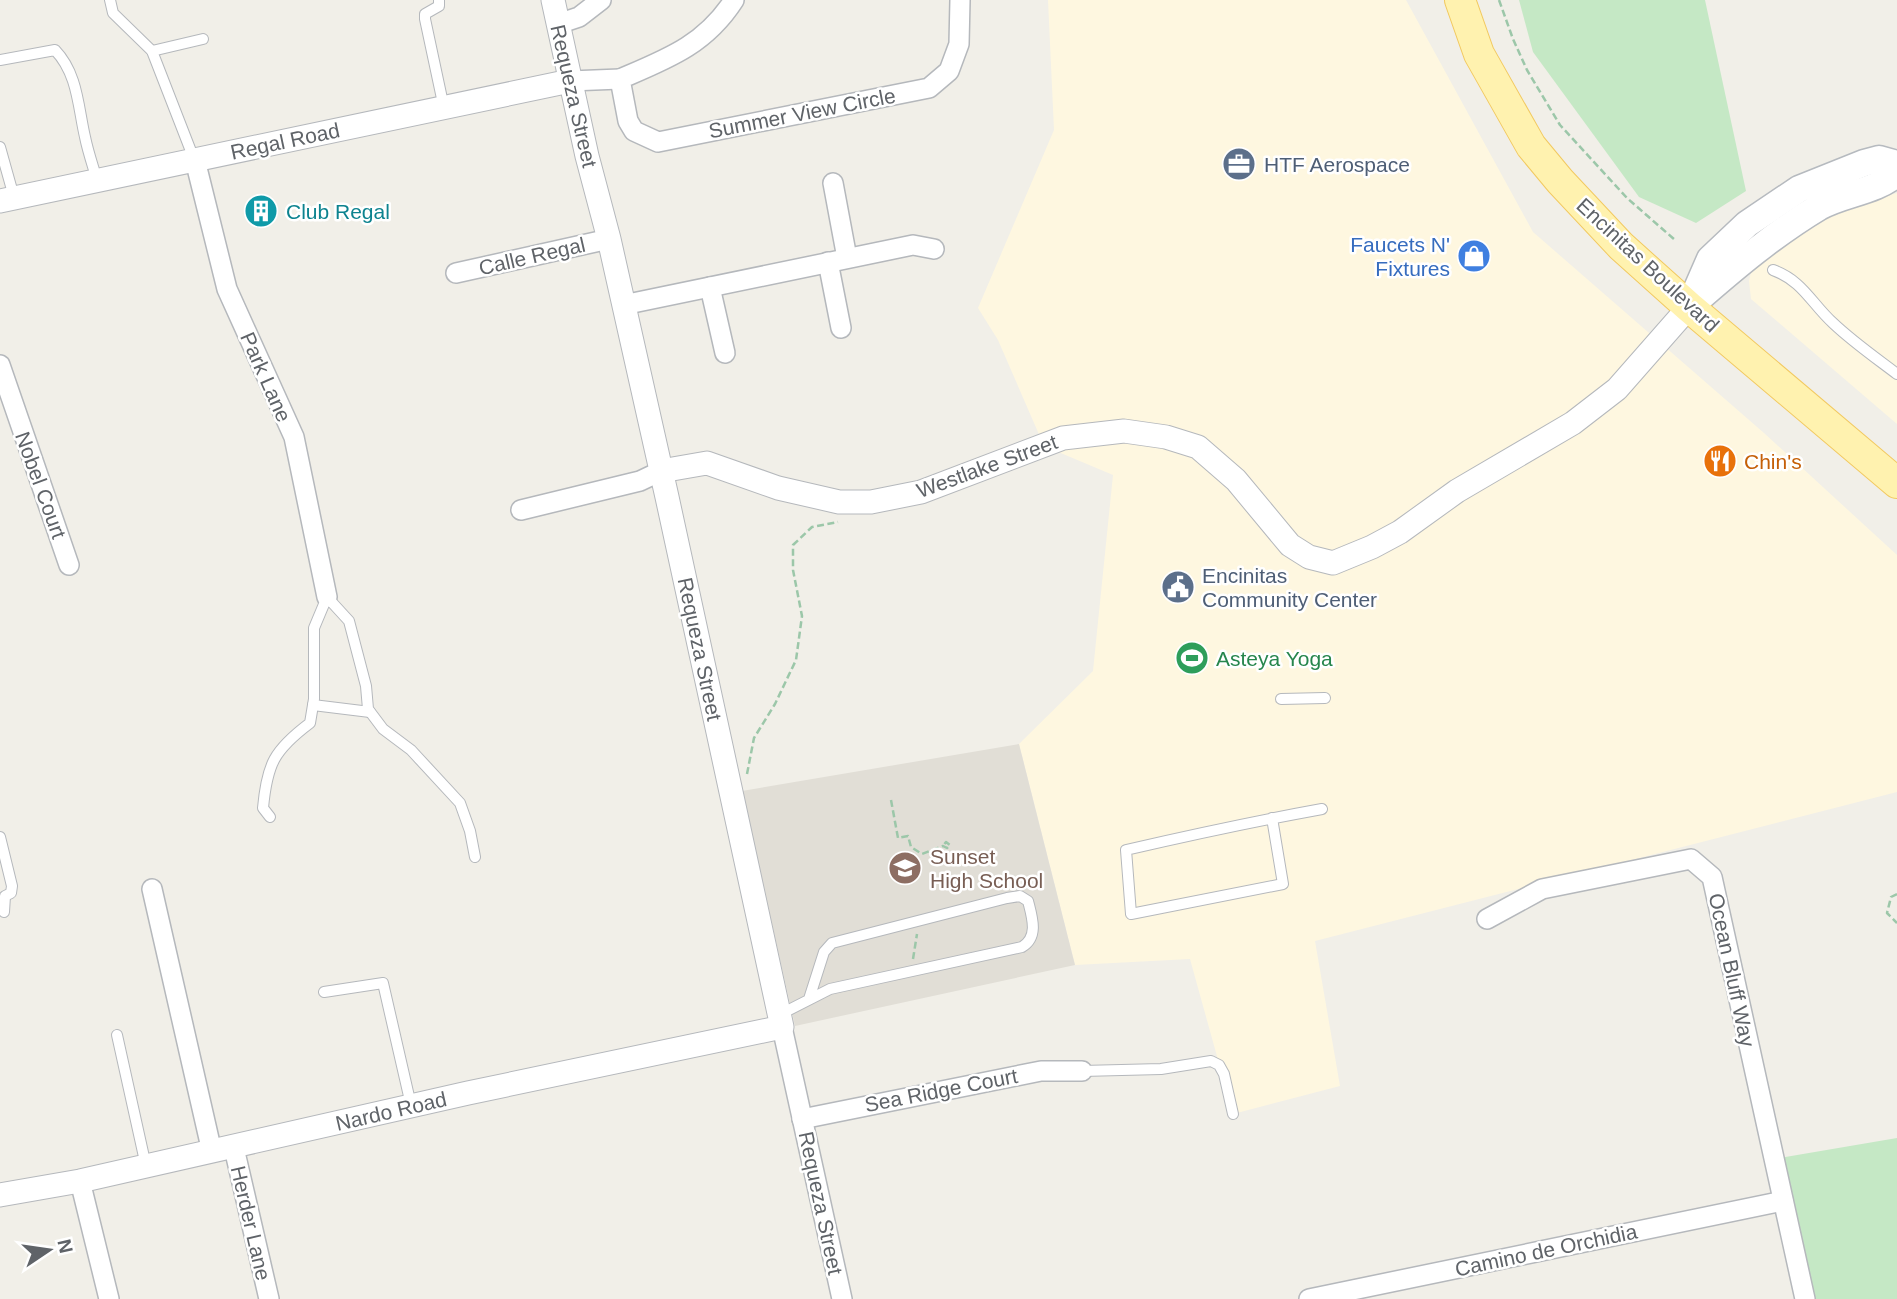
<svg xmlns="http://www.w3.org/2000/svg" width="1897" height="1299" font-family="Arial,sans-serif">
  <rect width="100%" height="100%" fill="#f1efe8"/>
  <g fill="#fef7e0">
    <polygon points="1048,0 1406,0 1533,232 1764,433 1897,555 1897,792 1315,941 1340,1086 1233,1114 1190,959 1075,965 1019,744 1093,671 1113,475 1044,446 998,340 978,308 1054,130"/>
    <polygon points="1897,193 1897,424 1751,299 1749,281 1752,268 1761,260 1820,221 1842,210"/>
  </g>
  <polygon fill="#e1ded6" points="1019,744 1075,965 795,1026 742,791"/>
  <g fill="#c5e8c5">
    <polygon points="1519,0 1705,0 1746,191 1696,223 1639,197 1533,52"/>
    <polygon points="1897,1138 1897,1299 1804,1299 1774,1159"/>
  </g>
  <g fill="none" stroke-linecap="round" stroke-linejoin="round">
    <defs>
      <g id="service">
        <polyline points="110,0 113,13 152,51 194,159"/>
        <polyline points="439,0 439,6 425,14 425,19 444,108"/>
        <polyline points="152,51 203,39"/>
        <path d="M0 60 55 50C78 74 78 107 85 137 88 152 93 166 97 180"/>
        <polyline points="0,147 14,197"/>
        <path d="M1773 270C1803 281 1811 303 1833 323 1853 342 1876 358 1897 374"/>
        <polyline points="1281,699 1325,698"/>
        <polyline points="313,705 370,712"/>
        <path d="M270 817 263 808C267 764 274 750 310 723L314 699V628L327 597 349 621 366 686 368 709 383 729 411 750 460 803 470 831 475 857"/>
        <path d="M1272 818 1283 884 1131 914 1126 850C1191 835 1256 821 1322 809"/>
        <polyline points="0,837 12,886 11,893 5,896 4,912"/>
        <polyline points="324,992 383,983 411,1105"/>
        <path d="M779 1015 830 989 1022 947C1039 937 1032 917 1028 901L1020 896 1007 898 832 943 824 952 809 999"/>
        <polyline points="117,1035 146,1166"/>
        <polyline points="1082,1071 1161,1069 1211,1061 1219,1065 1224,1074 1233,1114"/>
      </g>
      <g id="minor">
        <path d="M734 0C705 45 667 59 620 79L628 121 634 131 658 142 929 88 949 71 959 44 960 0"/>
        <polyline points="558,24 579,17 601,0"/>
        <polyline points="570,81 620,79"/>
        <polyline points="195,160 227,289 294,437 327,597"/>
        <polyline points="833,183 847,258"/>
        <polyline points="828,262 841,328"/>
        <polyline points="456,273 609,239"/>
        <polyline points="710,287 725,353"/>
        <polyline points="623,305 913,245 934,249"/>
        <polyline points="0,365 69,565"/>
        <polyline points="521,510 640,481 661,471"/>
        <polyline points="152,889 212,1152"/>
        <polyline points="1487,919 1542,889 1691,859 1712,877 1805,1299"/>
        <polyline points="782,1027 842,1299"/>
        <polyline points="802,1119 1041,1071 1082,1071"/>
        <polyline points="234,1148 269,1299"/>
        <polyline points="80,1181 109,1299"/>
        <polyline points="1309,1299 1783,1201"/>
      </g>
      <g id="tertiary">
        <polyline points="0,201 570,81"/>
        <polyline points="661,471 707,463 778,488 839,502 871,502 921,492 1063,438 1124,431 1166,437 1198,447 1236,480 1290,545 1309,557 1333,563 1372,547 1400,532 1457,491 1573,423 1617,389 1689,307"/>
        <polyline points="0,1195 80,1181 468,1093 782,1027 667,497 609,239 587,156 553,0"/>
      </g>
      <g id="secondary">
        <path d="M1696 301C1735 267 1774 234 1819 207 1844 193 1876 192 1897 173"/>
        <polyline points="1689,307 1710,259 1747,224 1799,189 1864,163 1879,159 1897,164"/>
      </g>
      <polyline id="primary" points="1460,0 1479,54 1531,146 1560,181 1621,246 1689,307 1897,483"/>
    </defs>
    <use href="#service" stroke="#b5b8bc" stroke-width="12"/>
    <use href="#minor" stroke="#b5b8bc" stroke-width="22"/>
    <use href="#tertiary" stroke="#b5b8bc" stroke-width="25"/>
    <use href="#secondary" stroke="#b6babf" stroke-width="29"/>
    <use href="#primary" stroke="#f2c960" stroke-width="32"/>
    <g stroke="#9cc7a9" stroke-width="2.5" stroke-dasharray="7 3.5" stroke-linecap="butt">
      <polyline points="1499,0 1513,39 1527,70 1560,125 1627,198 1675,240"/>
      <polyline points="747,774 754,738 775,704 796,660 802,616 793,570 793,545 812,527 838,522"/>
      <polyline points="891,800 898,838 908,836 911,847 922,854 943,846 947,848 950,845 946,842 943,846"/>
      <polyline points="1897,894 1891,897 1887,913 1897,923"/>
      <polyline points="913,959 917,934"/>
    </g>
    <use href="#service" stroke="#fff" stroke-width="10"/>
    <use href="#minor" stroke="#fff" stroke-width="19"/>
    <use href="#tertiary" stroke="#fff" stroke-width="23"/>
    <use href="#secondary" stroke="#fff" stroke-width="26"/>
    <use href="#primary" stroke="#fff2af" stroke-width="30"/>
  </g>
  <defs>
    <symbol id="office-disc" viewBox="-11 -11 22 22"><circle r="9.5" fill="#5c6f8a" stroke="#fff"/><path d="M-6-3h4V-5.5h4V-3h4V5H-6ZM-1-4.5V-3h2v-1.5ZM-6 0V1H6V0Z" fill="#fff"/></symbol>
    <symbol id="building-disc" viewBox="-11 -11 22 22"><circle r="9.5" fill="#0f9aa8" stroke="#fff"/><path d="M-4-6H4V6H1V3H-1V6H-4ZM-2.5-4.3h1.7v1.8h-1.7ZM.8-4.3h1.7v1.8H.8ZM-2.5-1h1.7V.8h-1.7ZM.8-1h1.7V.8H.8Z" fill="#fff"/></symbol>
    <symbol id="shop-disc" viewBox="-11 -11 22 22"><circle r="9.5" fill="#3f7fe0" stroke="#fff"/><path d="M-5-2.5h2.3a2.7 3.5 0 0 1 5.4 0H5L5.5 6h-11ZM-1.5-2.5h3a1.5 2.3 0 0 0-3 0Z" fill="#fff"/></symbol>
    <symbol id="restaurant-disc" viewBox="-11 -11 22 22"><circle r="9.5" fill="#e8710a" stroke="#fff"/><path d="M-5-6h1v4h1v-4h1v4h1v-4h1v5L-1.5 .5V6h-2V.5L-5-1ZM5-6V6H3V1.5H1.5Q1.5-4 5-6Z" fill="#fff"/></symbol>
    <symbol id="civic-disc" viewBox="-11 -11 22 22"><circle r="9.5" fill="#5c6f8a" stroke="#fff"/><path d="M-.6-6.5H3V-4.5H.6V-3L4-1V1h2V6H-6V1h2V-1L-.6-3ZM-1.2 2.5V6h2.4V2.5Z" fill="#fff"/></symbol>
    <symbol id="stadium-disc" viewBox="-11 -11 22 22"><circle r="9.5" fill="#2e9e5b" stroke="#fff"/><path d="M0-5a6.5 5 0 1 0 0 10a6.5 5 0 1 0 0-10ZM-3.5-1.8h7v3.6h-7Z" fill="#fff"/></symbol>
    <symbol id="school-disc" viewBox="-11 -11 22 22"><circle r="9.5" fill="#8d6e63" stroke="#fff"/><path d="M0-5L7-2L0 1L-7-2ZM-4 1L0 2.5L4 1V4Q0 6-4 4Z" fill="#fff"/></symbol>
  </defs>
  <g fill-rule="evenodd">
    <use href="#office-disc" x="1220" y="145" width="38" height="38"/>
    <use href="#building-disc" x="242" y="192" width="38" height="38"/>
    <use href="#shop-disc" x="1455" y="237" width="38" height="38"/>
    <use href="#restaurant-disc" x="1701" y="442" width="38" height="38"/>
    <use href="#civic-disc" x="1159" y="568" width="38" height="38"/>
    <use href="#stadium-disc" x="1173" y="639" width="38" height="38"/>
    <use href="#school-disc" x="886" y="849" width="38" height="38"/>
  </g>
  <g text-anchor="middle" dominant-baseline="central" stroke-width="5" stroke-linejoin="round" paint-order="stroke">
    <g font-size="21" fill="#5f6368" stroke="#fff">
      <text transform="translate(574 96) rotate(77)">Requeza Street</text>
      <text transform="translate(802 113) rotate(-11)">Summer View Circle</text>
      <text transform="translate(285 141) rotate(-12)">Regal Road</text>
      <text transform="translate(532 256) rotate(-13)">Calle Regal</text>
      <text transform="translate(1648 265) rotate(43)">Encinitas Boulevard</text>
      <text transform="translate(266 377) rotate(66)">Park Lane</text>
      <text transform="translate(987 466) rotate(-20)">Westlake Street</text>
      <text transform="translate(41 485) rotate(70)">Nobel Court</text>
      <text transform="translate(700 649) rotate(78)">Requeza Street</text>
      <text transform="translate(1732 970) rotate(78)">Ocean Bluff Way</text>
      <text transform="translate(941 1090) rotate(-11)">Sea Ridge Court</text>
      <text transform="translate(391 1111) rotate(-13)">Nardo Road</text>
      <text transform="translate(821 1203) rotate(78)">Requeza Street</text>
      <text transform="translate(251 1223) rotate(77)">Herder Lane</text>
      <text transform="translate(1546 1250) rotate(-12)">Camino de Orchidia</text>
    </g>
    <g font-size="21" fill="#4e5e75" stroke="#fff" text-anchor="start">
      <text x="1264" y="164">HTF Aerospace</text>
      <text x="1202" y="575">Encinitas<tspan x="1202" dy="24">Community Center</tspan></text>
    </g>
    <g font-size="21" fill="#0d838f" stroke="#fff" text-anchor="start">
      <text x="286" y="211">Club Regal</text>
    </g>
    <g font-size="21" fill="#366cbe" stroke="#fff" text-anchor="end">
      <text x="1450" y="244">Faucets N'<tspan x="1450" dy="24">Fixtures</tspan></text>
    </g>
    <g font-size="21" fill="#c56008" stroke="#fff" text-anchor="start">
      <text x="1744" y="461">Chin's</text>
    </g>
    <g font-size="21" fill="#27864d" stroke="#fff" text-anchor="start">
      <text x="1216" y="658">Asteya Yoga</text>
    </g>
    <g font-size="21" fill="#785e54" stroke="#fff" text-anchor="start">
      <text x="930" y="856">Sunset<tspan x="930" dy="24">High School</tspan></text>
    </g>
  </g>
  <g transform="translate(49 1250) rotate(77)" stroke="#ffffff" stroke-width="5" paint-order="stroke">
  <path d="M0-5L12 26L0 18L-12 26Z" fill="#5f6368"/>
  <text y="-10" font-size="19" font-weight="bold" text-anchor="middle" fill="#5f6368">N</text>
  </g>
</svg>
